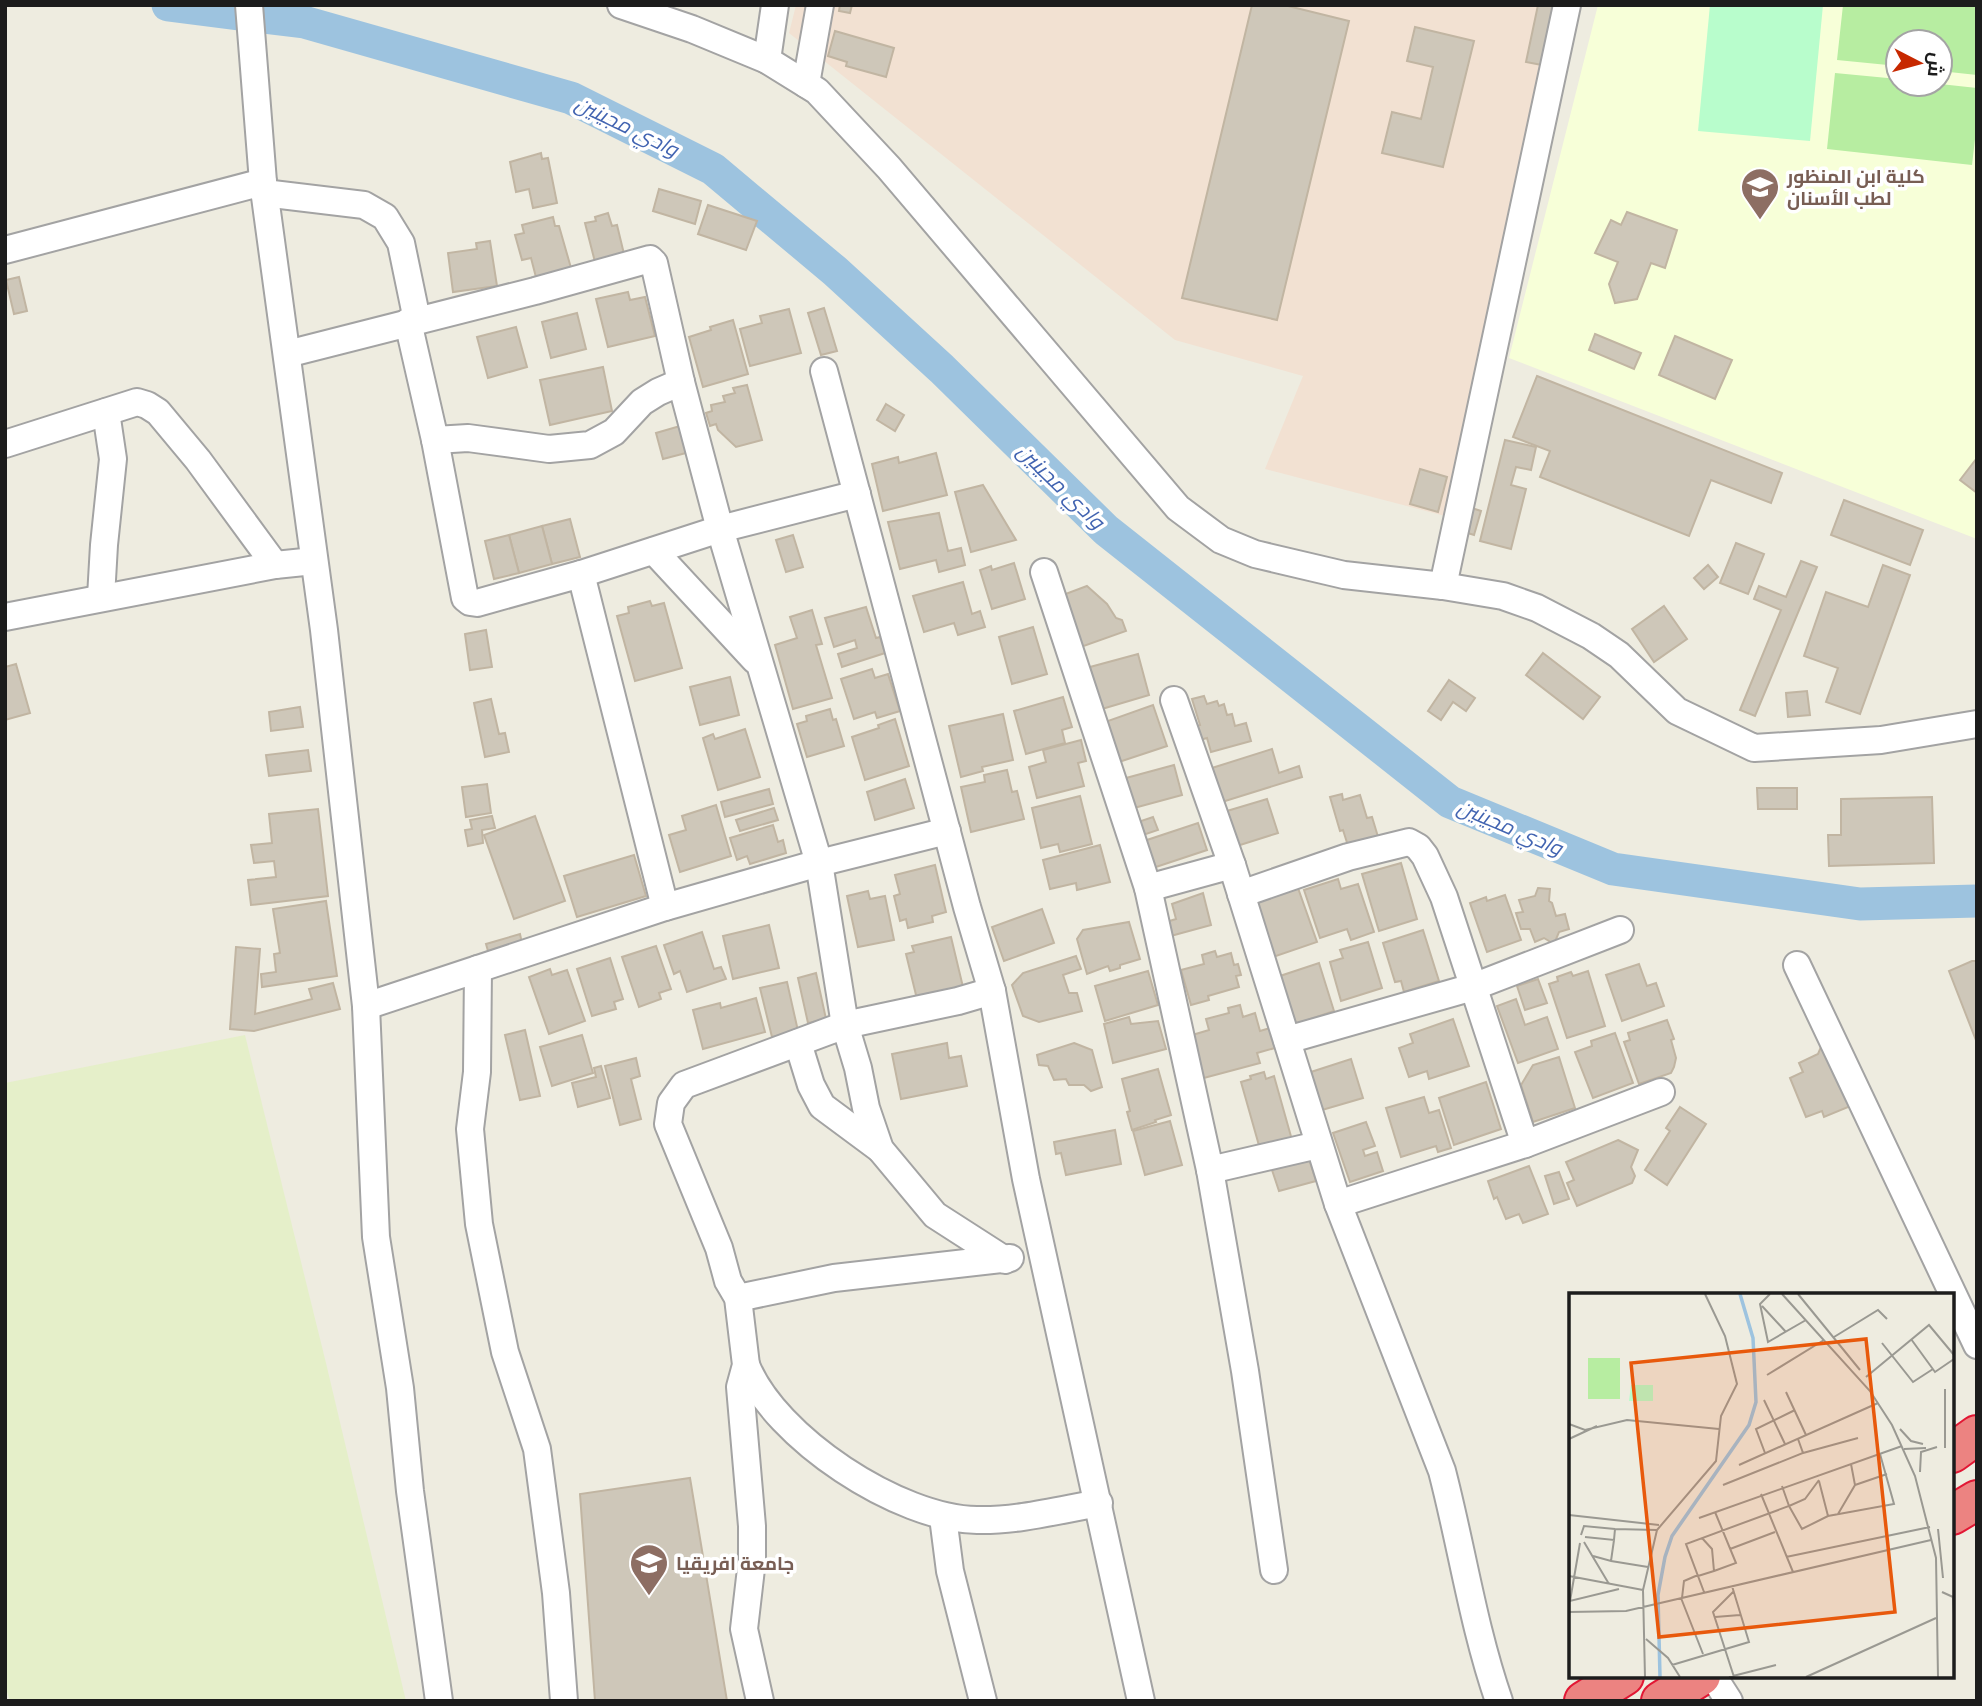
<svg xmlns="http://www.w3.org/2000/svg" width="1982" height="1706" font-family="Poppins,Cairo,sans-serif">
  <rect width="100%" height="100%" fill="#eeece0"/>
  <path fill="#f7ffd8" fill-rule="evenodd" d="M1598 5H1977V539L1509 358ZM1898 42H1940V84H1898Z"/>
  <polygon fill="#f2e1d2" points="796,5 1565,5 1449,517 1265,469 1303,376 1175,340 789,33"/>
  <polygon fill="#e5efc9" points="245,1035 326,1363 406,1701 10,1701 5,1686 5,1083"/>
  <g fill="#b7eda1">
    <polygon points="1843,5 1977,5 1977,75 1940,71 1940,42 1898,42 1898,66 1837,60"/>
    <polygon points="1835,73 1898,79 1898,84 1940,84 1977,88 1977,122 1972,165 1827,149"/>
  </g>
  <polygon fill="#b8fdcc" points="1710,5 1823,5 1810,141 1698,131"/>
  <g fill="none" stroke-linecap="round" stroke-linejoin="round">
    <polyline stroke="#9dc3df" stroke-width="33" points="168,5 304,22 571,98 713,169 835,271 942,369 1106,530 1450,802 1613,869 1860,904 1977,901"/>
  </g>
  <g fill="#cec7b9" stroke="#c1b5a2" stroke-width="2">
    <polygon points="840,5 852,5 850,13 839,11"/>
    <polygon points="1252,5 1284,5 1349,21 1277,320 1182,298"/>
    <polygon points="1538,5 1554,5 1542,65 1526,62"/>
    <polygon points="1415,27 1474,41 1443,167 1382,153 1392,112 1421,119 1433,67 1407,61"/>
    <polygon points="835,31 894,48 886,77 846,66 847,62 828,56"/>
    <polygon points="541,153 542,159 548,158 557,203 533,208 529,189 516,192 510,162"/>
    <polygon points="659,189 701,201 695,224 653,211"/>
    <polygon points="708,205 757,221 746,250 698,234"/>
    <polygon points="1627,212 1677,230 1665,268 1651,263 1637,299 1615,303 1609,284 1618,262 1595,253 1611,220 1621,225"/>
    <polygon points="608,213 612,226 617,225 624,254 595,262 585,223 596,221 595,217"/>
    <polygon points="553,217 555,226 559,226 573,275 538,285 531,258 522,260 515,235 524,233 522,225"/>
    <polygon points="490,241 497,286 453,292 448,253 477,249 476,243"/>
    <polygon points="19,277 27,311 14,314 6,280"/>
    <polygon points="628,292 630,300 645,297 655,336 608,347 596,299"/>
    <polygon points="824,308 837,351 821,355 808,313"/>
    <polygon points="789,309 801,353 750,366 740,329 762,323 760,316"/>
    <polygon points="577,313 586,349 551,358 542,322"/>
    <polygon points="733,320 748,374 703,387 689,337 711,330 710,327"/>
    <polygon points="516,327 527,367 488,378 477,337"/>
    <polygon points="1595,334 1641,353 1634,369 1589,350"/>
    <polygon points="1675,336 1732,360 1715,399 1659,375"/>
    <polygon points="603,367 612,411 550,425 540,380"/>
    <polygon points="1537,376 1782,473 1771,503 1711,480 1689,536 1540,477 1550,451 1513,437"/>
    <polygon points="747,385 762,440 736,447 718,430 716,424 710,426 706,413 712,411 711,405 725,402 723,396 735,393 733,388"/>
    <polygon points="886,404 904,415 895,431 877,420"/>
    <polygon points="680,426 686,453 663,459 656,433"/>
    <polygon points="1505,440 1536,447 1531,470 1516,467 1511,485 1526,489 1511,549 1480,541"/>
    <polygon points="936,453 947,495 883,511 872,464 898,457 899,463"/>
    <polygon points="1977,458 1977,493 1960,480"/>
    <polygon points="1420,469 1447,477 1438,512 1410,504"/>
    <polygon points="983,485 1016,540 971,552 955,492"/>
    <polygon points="1844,500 1923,530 1910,565 1831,535"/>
    <polygon points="1463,505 1481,511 1474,535 1455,529"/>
    <polygon points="939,513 948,551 961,548 965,565 939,572 936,560 900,569 888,522"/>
    <polygon points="570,519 580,557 552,564 542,526"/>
    <polygon points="542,526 552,564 519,573 509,535"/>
    <polygon points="509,535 519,573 494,579 485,541"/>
    <polygon points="793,535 803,567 786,572 776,540"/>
    <polygon points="1736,543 1764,554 1748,594 1720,583"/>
    <polygon points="1801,561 1817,567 1755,716 1740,710 1781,610 1754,599 1759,586 1786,597"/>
    <polygon points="1014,563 1025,599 992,609 980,570 991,566 992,570"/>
    <polygon points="1708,565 1718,577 1704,589 1694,578"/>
    <polygon points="1883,565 1910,575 1860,714 1826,702 1838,668 1804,656 1826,592 1868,607"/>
    <polygon points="963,582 972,614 980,611 985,627 958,635 954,623 924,632 913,596"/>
    <polygon points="1087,586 1107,604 1116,618 1122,620 1126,631 1078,648 1060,596"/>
    <polygon points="650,601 652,606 664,603 682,668 635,681 617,616 629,613 628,607"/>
    <polygon points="1664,606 1687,639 1654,662 1632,629"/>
    <polygon points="866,607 876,638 880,637 885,653 842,667 838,654 857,648 855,640 834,647 825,618"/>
    <polygon points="812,610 822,644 816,645 832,698 793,709 775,645 797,638 790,617"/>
    <polygon points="1033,627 1047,674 1012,684 999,637"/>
    <polygon points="486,630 492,667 470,670 465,634"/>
    <polygon points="1543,653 1600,697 1583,719 1526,675"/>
    <polygon points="1138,654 1149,695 1102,709 1090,667"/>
    <polygon points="16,664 30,713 5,720 5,667"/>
    <polygon points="872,669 875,678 888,674 900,711 877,718 875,712 854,719 841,679"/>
    <polygon points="730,677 739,715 700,725 690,687"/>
    <polygon points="1449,680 1475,698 1466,711 1453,702 1441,720 1428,711"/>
    <polygon points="1807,691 1810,715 1788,717 1786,693"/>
    <polygon points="1204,696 1207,704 1217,701 1219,706 1224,704 1227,715 1232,714 1235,726 1246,723 1251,741 1211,752 1207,738 1200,740 1196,726 1200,725 1192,699"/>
    <polygon points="1063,697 1072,727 1062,730 1065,743 1026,754 1014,711"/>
    <polygon points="491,699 499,734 505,733 509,752 485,757 474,703"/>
    <polygon points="1153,705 1167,746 1119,762 1105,722"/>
    <polygon points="300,707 303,727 271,731 269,712"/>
    <polygon points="830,709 833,720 836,719 844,746 807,757 797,724 807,721 806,716"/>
    <polygon points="1003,714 1013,760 982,767 983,771 961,777 949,726"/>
    <polygon points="895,719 909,766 865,780 852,737 879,728 878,725"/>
    <polygon points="745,729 760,777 718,790 703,738 713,734 715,739"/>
    <polygon points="1081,740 1086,761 1078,763 1084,786 1037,798 1029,767 1046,762 1043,750"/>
    <polygon points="1272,749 1279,773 1299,766 1302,777 1222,802 1212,768"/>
    <polygon points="308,750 311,771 269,776 266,755"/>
    <polygon points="1174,765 1182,795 1134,808 1126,778"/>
    <polygon points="1007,770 1012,792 1017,791 1024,819 971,832 961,787 985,782 984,775"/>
    <polygon points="905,779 914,808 875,820 867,792"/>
    <polygon points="487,784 491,813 466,817 462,787"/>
    <polygon points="1757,788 1797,788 1797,809 1758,809"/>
    <polygon points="769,789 773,804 725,817 721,802"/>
    <polygon points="1342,794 1343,800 1360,795 1367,818 1372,817 1379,840 1349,849 1343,830 1340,831 1330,797"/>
    <polygon points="1080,796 1092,844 1060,852 1058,844 1041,848 1032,808"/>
    <polygon points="1932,797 1934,863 1829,866 1828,835 1841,835 1841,799"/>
    <polygon points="1267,799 1278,833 1237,846 1227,811"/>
    <polygon points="716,805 731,856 680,872 669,835 686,830 682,816"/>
    <polygon points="774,808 778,820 740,831 736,820"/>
    <polygon points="318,809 328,896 251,905 248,880 276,877 274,861 254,863 251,845 272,843 269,814"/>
    <polygon points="492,816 495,828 482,830 483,843 468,846 465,830 472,829 470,820"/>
    <polygon points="535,816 565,901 514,919 484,835"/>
    <polygon points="1153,817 1158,830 1134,838 1129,825"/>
    <polygon points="1198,823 1207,850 1153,868 1144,841"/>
    <polygon points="773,825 778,842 783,840 786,853 750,864 747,856 737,860 730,838"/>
    <polygon points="1100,845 1110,882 1077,890 1076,883 1050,889 1043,860"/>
    <polygon points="634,855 646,896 577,917 564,876"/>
    <polygon points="1401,863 1417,919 1379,931 1362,874"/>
    <polygon points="935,865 946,912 932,916 933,922 908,928 906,919 900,921 894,896 900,894 895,875"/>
    <polygon points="1338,879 1341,889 1358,884 1374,932 1351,940 1347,929 1320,938 1304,890"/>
    <polygon points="1298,888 1317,942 1273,957 1255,903"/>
    <polygon points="1538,888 1550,889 1549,901 1552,903 1556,916 1565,914 1569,929 1559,932 1554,944 1544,938 1535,942 1530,929 1521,929 1516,913 1523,912 1519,900 1535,896"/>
    <polygon points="868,891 870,899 885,896 894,940 858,947 847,896"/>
    <polygon points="1203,893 1211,925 1167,937 1163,923 1176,919 1172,904"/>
    <polygon points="1505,895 1521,940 1487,952 1470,903 1486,897 1487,901"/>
    <polygon points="326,901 337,976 262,987 261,974 276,972 274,954 280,953 273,909"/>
    <polygon points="1042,909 1054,943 1004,961 992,927"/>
    <polygon points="1129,922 1140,959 1120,965 1120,968 1110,971 1108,966 1087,974 1077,939 1083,930"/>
    <polygon points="769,925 779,968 733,979 723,936"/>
    <polygon points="1423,930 1439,981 1404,992 1401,981 1395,982 1383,943"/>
    <polygon points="702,932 714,969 721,967 726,979 687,992 680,971 674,974 664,945"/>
    <polygon points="520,934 523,948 490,958 486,944"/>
    <polygon points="951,937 963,987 917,999 906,954 914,952 912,946"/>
    <polygon points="1368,942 1382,988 1341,1001 1330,962 1343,958 1340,950"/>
    <polygon points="656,946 671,989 659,993 661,999 639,1007 622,957"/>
    <polygon points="236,947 260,949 255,1014 312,999 309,989 333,983 340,1009 254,1031 230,1029"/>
    <polygon points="1215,951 1217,957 1231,953 1234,965 1238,964 1241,975 1236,976 1239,987 1208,996 1209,1000 1191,1005 1181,970 1204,964 1202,955"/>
    <polygon points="1076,956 1081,969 1063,975 1069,993 1077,993 1082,1011 1039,1022 1023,1016 1012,985 1023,973"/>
    <polygon points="610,958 623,999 614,1002 616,1009 592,1016 577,969"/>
    <polygon points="1972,961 1977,961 1977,1043 1949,971"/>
    <polygon points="1319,963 1334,1011 1296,1024 1280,976"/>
    <polygon points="1639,964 1647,986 1656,983 1664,1006 1622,1021 1606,975"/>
    <polygon points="550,969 552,975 567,970 585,1021 549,1034 529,977"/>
    <polygon points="1148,971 1158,1005 1105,1021 1095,986"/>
    <polygon points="1588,971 1605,1026 1567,1038 1549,984 1558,981 1557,977 1571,972 1573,976"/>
    <polygon points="816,973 826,1019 808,1023 798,978"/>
    <polygon points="1538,979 1547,1003 1525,1010 1517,986"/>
    <polygon points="787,982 798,1031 772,1037 760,988"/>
    <polygon points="756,998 765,1032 703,1049 693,1010 720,1003 721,1008"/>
    <polygon points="1516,999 1525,1025 1547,1017 1558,1049 1518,1063 1497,1006"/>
    <polygon points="1240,1005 1243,1017 1255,1013 1260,1031 1270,1028 1275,1048 1257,1053 1260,1063 1200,1079 1189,1036 1209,1030 1206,1019 1229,1013 1228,1008"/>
    <polygon points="1129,1017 1131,1024 1158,1021 1166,1049 1113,1063 1104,1024"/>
    <polygon points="1453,1019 1469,1066 1429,1079 1427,1071 1409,1077 1399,1048 1413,1043 1410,1034"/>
    <polygon points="1667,1020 1674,1039 1671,1040 1676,1058 1674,1067 1671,1073 1639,1084 1624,1042 1630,1040 1628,1033"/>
    <polygon points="525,1030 540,1096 520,1100 505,1035"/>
    <polygon points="1615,1033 1633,1083 1593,1098 1575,1052 1592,1046 1591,1041"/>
    <polygon points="582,1035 593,1073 552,1086 540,1047"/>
    <polygon points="947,1043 949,1058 961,1056 967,1086 901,1099 892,1054"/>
    <polygon points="1074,1043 1092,1050 1102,1087 1091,1091 1084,1085 1069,1085 1066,1079 1054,1080 1048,1066 1039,1065 1037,1055"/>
    <polygon points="1821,1047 1830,1049 1853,1105 1824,1117 1822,1111 1806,1117 1790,1078 1803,1072 1799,1063 1818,1054"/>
    <polygon points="1559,1057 1575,1108 1533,1122 1521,1085 1533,1065"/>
    <polygon points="636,1058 640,1076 631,1079 641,1119 620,1125 605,1066"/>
    <polygon points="1351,1059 1363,1098 1322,1110 1311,1072"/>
    <polygon points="601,1066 610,1098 578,1107 572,1083 596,1077 594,1068"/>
    <polygon points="1158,1069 1171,1115 1155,1120 1156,1122 1132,1130 1127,1112 1130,1111 1122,1079"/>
    <polygon points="1264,1072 1266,1079 1274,1076 1292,1140 1260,1149 1241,1082 1251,1079 1250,1076"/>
    <polygon points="1486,1082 1501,1129 1454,1145 1439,1098"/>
    <polygon points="1424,1097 1429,1113 1439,1110 1451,1148 1438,1152 1436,1146 1401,1157 1386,1108"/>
    <polygon points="1680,1107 1706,1124 1667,1185 1645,1170 1670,1131 1666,1128"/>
    <polygon points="1170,1121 1182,1165 1145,1175 1133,1131"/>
    <polygon points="1366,1122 1375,1146 1363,1150 1365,1156 1377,1152 1383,1171 1350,1182 1333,1133"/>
    <polygon points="1115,1130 1121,1164 1066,1175 1061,1153 1056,1154 1054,1142"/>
    <polygon points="1618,1140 1638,1150 1631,1167 1635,1176 1632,1183 1577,1206 1567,1183 1574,1180 1566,1162"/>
    <polygon points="1309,1159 1316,1181 1279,1191 1272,1170"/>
    <polygon points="1529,1166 1548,1214 1523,1223 1519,1214 1506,1219 1497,1197 1494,1199 1488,1181"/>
    <polygon points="1559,1172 1569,1199 1554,1204 1545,1176"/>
    <polygon points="690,1478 727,1701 595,1701 580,1494"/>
  </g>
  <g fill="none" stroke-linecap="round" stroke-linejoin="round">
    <defs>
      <g id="minor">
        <polyline points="249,5 263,182 324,630 366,1006 376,1237 400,1388 410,1491 439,1701"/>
        <polyline points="621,5 692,29 767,60 817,91 889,168 1178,508 1221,540 1255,554 1344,575 1443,586 1503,596 1537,608 1591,636 1619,655 1677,711 1754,748 1881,740 1977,724"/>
        <polyline points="767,60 775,5"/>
        <polyline points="806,84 820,5"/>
        <polyline points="264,193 364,205 385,217 401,243 417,320"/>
        <polyline points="5,250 263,182"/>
        <polyline points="408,322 435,440 468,438 549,449 590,445 614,432 642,402 658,392 681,382"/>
        <polyline points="287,354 535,291 650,259 654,263 681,382 720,529 819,863 845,1025 958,1001 992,991"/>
        <polyline points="824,371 967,907 992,991 1026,1179 1141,1701"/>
        <polyline points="435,440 465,598 470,602 477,603 581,574 720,529 857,494"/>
        <polyline points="5,444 137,402 147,405 158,412 198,460 275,565"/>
        <polyline points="654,551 755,660"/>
        <polyline points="1044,572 1148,888 1210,1170 1318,1145"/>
        <polyline points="581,574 665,907"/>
        <polyline points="1443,586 1567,5"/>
        <polyline points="101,597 104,545 113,459 106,412"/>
        <polyline points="5,617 275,565 314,561"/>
        <path d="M1174 700 1232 865 1338 1204 1442 1471C1462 1548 1473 1626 1499 1701"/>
        <polyline points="1148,888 1232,865"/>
        <polyline points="1241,894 1348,857 1409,842 1418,847 1425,856 1444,897 1525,1144"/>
        <polyline points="1797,965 1977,1345"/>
        <polyline points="478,969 477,1072 470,1129 479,1224 505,1352 537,1449 556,1593 564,1701"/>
        <polyline points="366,1006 665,907 819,863 947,831"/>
        <polyline points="1287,1040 1473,987 1620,930"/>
        <polyline points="798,1043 811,1085 822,1106 880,1149"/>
        <polyline points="1210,1170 1245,1371 1274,1570"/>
        <polyline points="1338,1204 1525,1144 1661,1092"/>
        <polyline points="738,1298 834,1278 1010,1258"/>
        <path d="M746 1365C775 1438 899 1519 977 1520 1017 1521 1059 1510 1099 1503"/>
        <polyline points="943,1517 950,1571 983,1701"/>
        <polyline points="1713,1676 1729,1701"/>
        <polyline points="760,1701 744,1629 752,1560 752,1526 740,1387 746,1365 738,1298 728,1281 719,1248 668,1124 671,1103 684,1085 845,1025 858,1068 866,1108 880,1149 935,1215 1005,1260"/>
      </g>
      <g id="highway">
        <polyline points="1952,1453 1977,1435"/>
        <polyline points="1952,1515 1977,1500"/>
        <polyline points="1584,1701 1624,1676"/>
        <polyline points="1661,1701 1701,1676"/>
      </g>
    </defs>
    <use href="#minor" stroke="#a3a3a3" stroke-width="30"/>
    <use href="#highway" stroke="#e21734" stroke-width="42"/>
    <use href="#minor" stroke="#fff" stroke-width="26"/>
    <use href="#highway" stroke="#ec8381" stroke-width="38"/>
  </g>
  <defs>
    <symbol id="university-pin" viewBox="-11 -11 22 30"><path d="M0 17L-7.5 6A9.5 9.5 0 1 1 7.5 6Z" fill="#8d6e63" stroke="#fff"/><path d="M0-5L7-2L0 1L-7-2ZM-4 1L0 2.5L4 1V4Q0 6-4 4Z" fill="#fff"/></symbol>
  </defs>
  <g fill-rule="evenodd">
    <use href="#university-pin" x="1738" y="165" width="44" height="60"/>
    <use href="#university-pin" x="627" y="1541" width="44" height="60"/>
  </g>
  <g text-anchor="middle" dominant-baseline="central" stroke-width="7" stroke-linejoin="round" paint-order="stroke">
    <g font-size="19" font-weight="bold" fill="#785e54" stroke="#fff" text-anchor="start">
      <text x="1787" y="176">كلية ابن المنظور<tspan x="1787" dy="22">لطب الأسنان</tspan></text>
      <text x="676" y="1563">جامعة افريقيا</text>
    </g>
    <g font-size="21" font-style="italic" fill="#4264b1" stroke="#fff">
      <text transform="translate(627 126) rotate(26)">وادي مجينين</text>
      <text transform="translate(1061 486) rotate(44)">وادي مجينين</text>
      <text transform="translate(1510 827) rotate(23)">وادي مجينين</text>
    </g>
  </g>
  <g transform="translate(1569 1293)">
    <rect width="385" height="385" fill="#eeece0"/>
    <path d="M19 65H51V106H19Z" fill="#b7eda1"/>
    <path d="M62 92H84V108H60Z" fill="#b8fdcc"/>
    <path fill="none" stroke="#9dc3df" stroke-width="3.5" d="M91 384 89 302 96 264 103 243 180 132 187 109 184 45 171 1"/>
    <path fill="none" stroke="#9a9992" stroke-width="2" d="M201 1 191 11 199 49 237 27M213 1 301 98 323 132 346 183 367 265 369 384M229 1 291 77M193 13 217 39M265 44 309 17 318 26M342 46 366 79 385 66M313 50 344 89 364 76M198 82 255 47M297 84 360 32 385 62M217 99 237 142M195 107 216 151M0 131 16 137 58 127 150 136M331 136 342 148 354 151M0 146 28 133M376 155V96M335 156 357 155M196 160 187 136 226 117M234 160 289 145M170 172 309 110M351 179 352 159 368 154M250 187 236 206 220 213 233 236 259 223 325 211 311 161M250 188 259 223M154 192 234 160 229 146M286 192 318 181M192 201 224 279M269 221 286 192 282 171M0 222 90 232M130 225 333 153M369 236 374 285M12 242 15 233 46 236M16 244 45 247 46 236 88 237M15 249 40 291M11 250 1 308 50 296M161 256 206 239M24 263 42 268 45 247M217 264 361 234M42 268 79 274M145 278 167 270 146 219M0 283 74 297M129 283 145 278 143 256 133 245M165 298 144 319 165 384M135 299 117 251 220 213 213 193M373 299 384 304 385 322M112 305 134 361M113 305 115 288 129 282M0 319 57 318 362 247M146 324 171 322M77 346 99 365 111 384M103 372 180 349 163 293M76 384 74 297 88 237 147 168 152 123 168 91 156 43 136 1M160 384 207 372M237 384 367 325"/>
    <path fill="#e8590c" fill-opacity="0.15" stroke="#e8590c" stroke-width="3.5" d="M297 46 326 319 90 344 62 70Z"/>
    <rect width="385" height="385" fill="none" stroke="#1c1c1c" stroke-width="3.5"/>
  </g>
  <rect width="1982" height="1706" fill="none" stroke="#1c1c1c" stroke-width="14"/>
  <g transform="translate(1919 63) rotate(96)"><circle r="33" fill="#ffffff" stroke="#a4a4a4" stroke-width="2"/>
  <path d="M0-5L12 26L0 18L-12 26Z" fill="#c72800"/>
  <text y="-10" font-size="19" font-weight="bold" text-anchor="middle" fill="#1c1c1c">ش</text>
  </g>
</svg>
